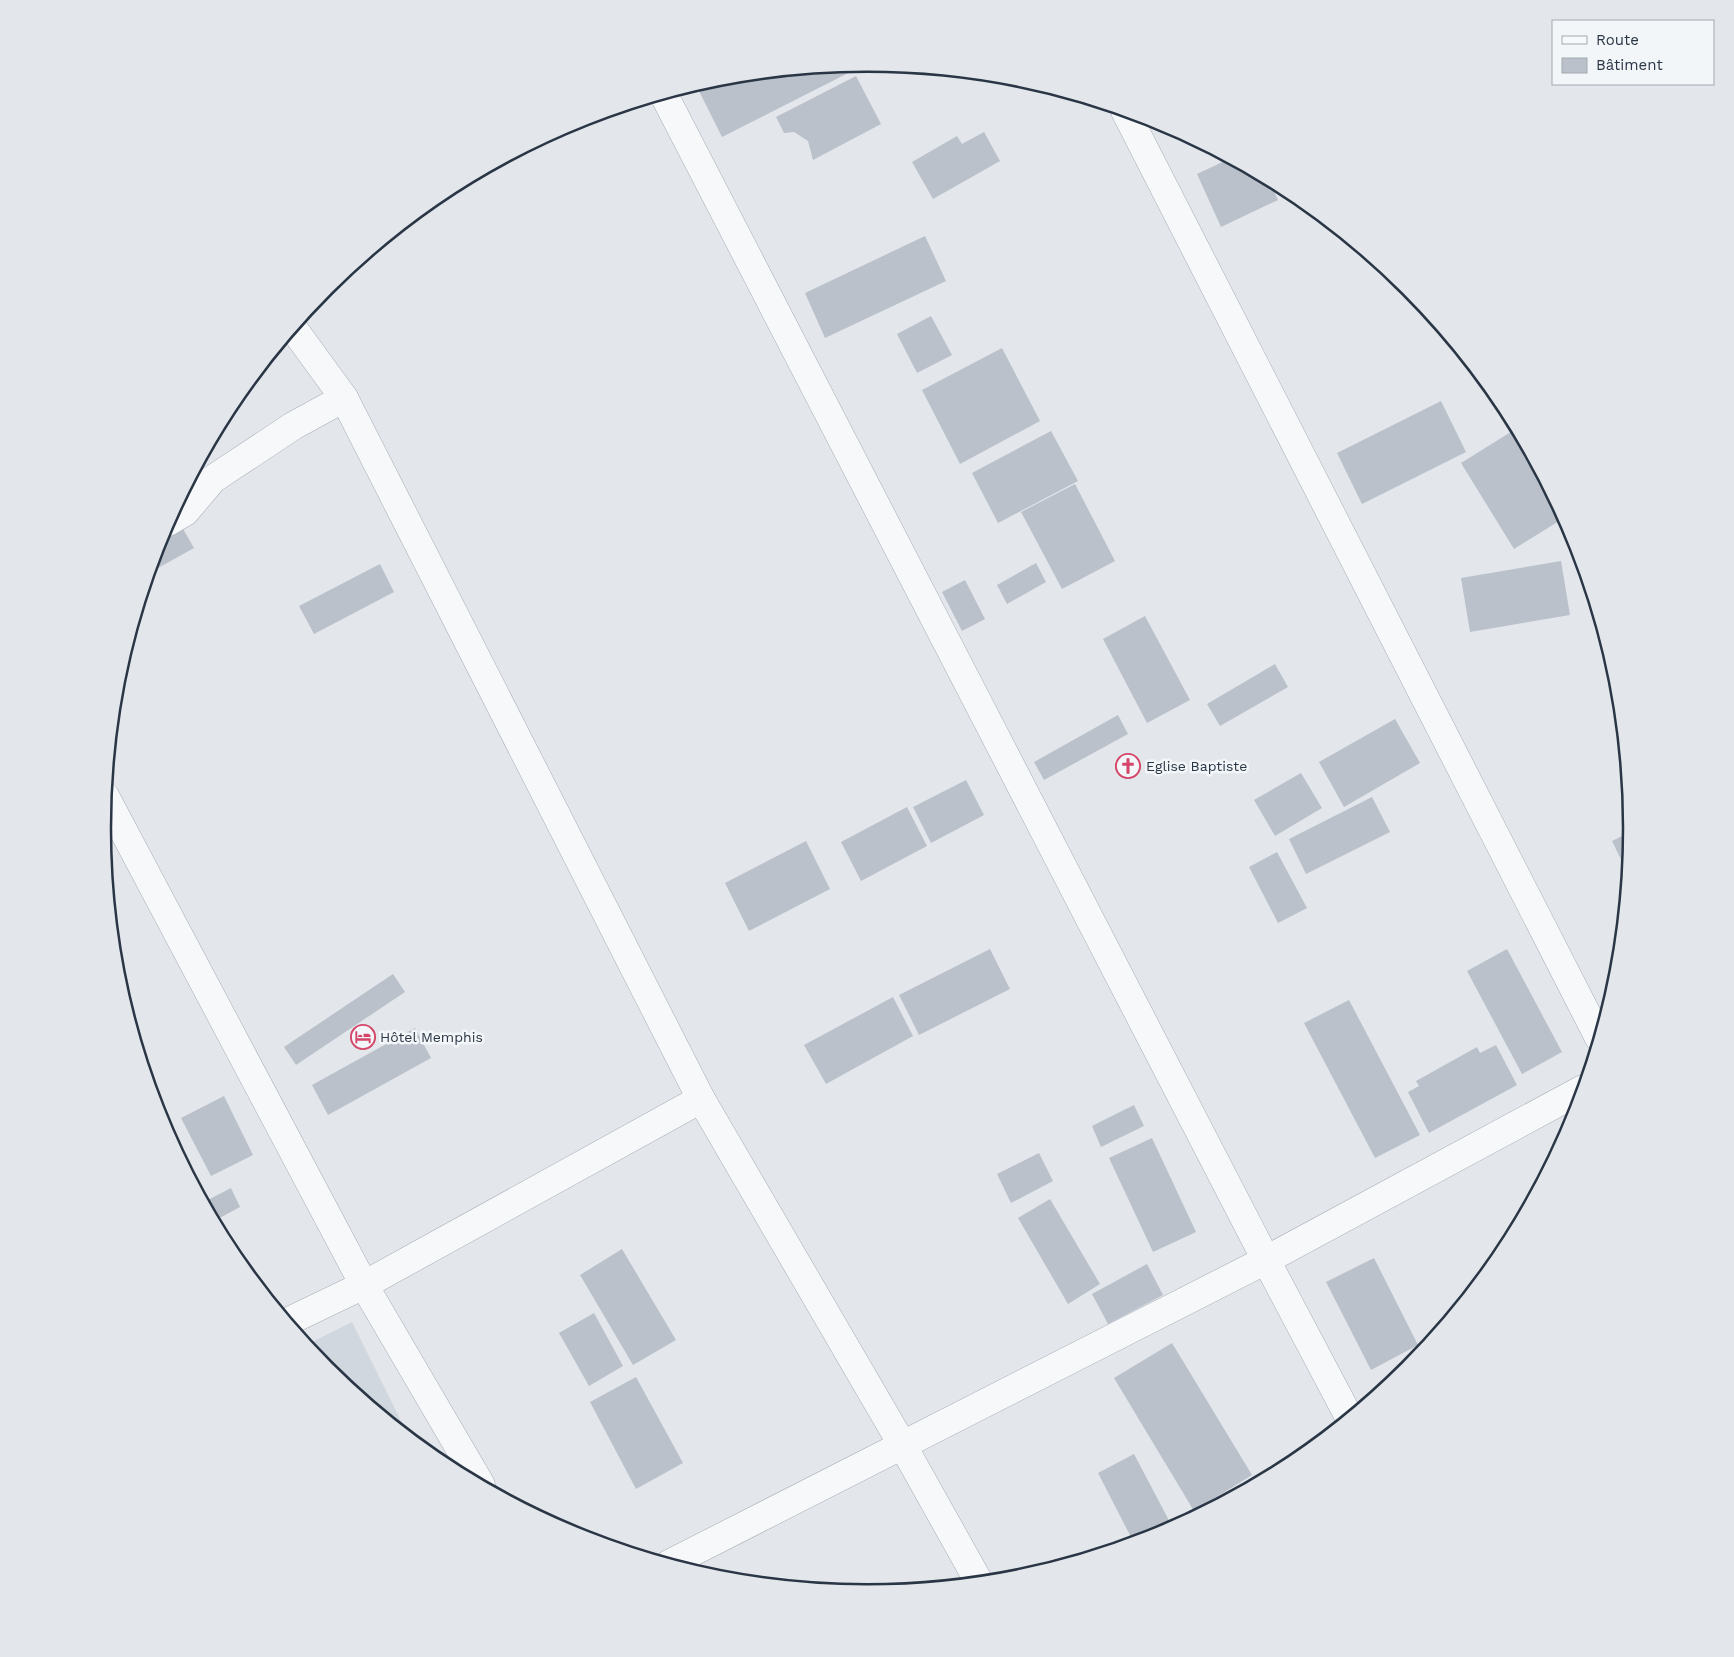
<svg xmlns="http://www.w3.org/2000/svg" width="1734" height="1657" font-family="'Work Sans',sans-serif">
  <rect width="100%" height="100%" fill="#e3e7ec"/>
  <polygon fill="#d1d7de" points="352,1322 409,1437 326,1369 306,1345"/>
  <g fill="#bac1ca">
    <polygon points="866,64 722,137 699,91 724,78"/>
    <polygon points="856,76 881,124 813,160 808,141 794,132 784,133 776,117"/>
    <polygon points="984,132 1000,161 933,199 912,162 957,136 962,144"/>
    <polygon points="1229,159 1269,181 1278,200 1221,227 1197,174"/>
    <polygon points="925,236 946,281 825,338 805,293"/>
    <polygon points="931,316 952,355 917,373 897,334"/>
    <polygon points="1002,348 1040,421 960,464 922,390"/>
    <polygon points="1441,401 1466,452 1362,504 1337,453"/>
    <polygon points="1514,430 1538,468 1564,518 1514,549 1461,463"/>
    <polygon points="1051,431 1078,481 998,523 972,473"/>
    <polygon points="1075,484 1115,561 1062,589 1021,512"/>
    <polygon points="183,529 194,548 149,573 159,542"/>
    <polygon points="1561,561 1570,615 1470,632 1461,578"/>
    <polygon points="1036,563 1046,582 1007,604 997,585"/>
    <polygon points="380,564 394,592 314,634 299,606"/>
    <polygon points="965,580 985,619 962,631 942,592"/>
    <polygon points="1145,616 1190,700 1147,723 1103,639"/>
    <polygon points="1275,664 1288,687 1220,726 1207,704"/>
    <polygon points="1118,715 1128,734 1044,780 1034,762"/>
    <polygon points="1395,719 1420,763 1344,807 1319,762"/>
    <polygon points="1301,773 1322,808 1275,836 1254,800"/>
    <polygon points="966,780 984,815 931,843 913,807"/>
    <polygon points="1372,797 1390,832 1306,874 1289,839"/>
    <polygon points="907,807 927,846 861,881 841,842"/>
    <polygon points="1632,831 1627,872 1612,841"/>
    <polygon points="806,841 830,889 749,931 725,883"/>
    <polygon points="1277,852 1307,908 1278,923 1249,867"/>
    <polygon points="990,949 1010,989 919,1035 899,995"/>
    <polygon points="1507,949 1562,1052 1522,1074 1467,971"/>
    <polygon points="393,974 405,992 296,1065 284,1047"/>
    <polygon points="893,997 913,1036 826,1084 804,1045"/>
    <polygon points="1349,1000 1420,1135 1375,1158 1304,1023"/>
    <polygon points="415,1028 431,1058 328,1115 312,1085"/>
    <polygon points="1496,1045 1517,1085 1429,1133 1408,1092 1419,1086 1416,1081 1477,1047 1480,1053"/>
    <polygon points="224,1096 253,1155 211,1176 181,1118"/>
    <polygon points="1134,1105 1144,1126 1101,1147 1092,1126"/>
    <polygon points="1152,1138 1196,1232 1153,1252 1109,1158"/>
    <polygon points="1039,1153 1053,1181 1011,1203 997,1174"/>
    <polygon points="231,1188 240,1207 214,1221 204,1202"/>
    <polygon points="1050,1199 1100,1284 1068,1304 1018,1218"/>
    <polygon points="622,1249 676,1340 633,1365 580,1275"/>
    <polygon points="1374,1258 1418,1345 1371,1370 1326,1282"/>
    <polygon points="247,1259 248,1274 237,1260"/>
    <polygon points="1147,1264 1163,1295 1108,1324 1092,1294"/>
    <polygon points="594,1313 623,1366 589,1386 559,1333"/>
    <polygon points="1172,1343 1252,1475 1194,1511 1114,1378"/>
    <polygon points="636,1377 683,1463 636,1489 590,1402"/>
    <polygon points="1134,1454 1173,1528 1159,1535 1134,1543 1098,1473"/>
    <polygon points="1109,1545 1111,1550 1089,1556"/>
  </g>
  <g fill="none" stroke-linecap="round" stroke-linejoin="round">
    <defs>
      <g id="minor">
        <polyline points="664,95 1266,1260 1349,1417"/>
        <polyline points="1125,111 1599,1038"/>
        <polyline points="293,328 344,398 701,1099 903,1446 979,1582"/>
        <polyline points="168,522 185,512 213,479 293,426 344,398"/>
        <polyline points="105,796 364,1285 481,1485"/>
        <polyline points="287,1322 364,1285 701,1099"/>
        <polyline points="669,1564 1266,1260 1583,1089"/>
      </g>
    </defs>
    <use href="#minor" stroke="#a8aeb7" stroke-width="29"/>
    <use href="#minor" stroke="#f6f8fa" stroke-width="28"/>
  </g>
  <defs>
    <symbol id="church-ring" viewBox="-11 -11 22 22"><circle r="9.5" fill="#f3f6f9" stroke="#d44568" stroke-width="1.5"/><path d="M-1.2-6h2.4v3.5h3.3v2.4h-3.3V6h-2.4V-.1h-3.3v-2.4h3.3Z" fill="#d44568"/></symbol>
    <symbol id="hotel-ring" viewBox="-11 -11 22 22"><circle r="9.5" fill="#f3f6f9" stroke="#d44568" stroke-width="1.5"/><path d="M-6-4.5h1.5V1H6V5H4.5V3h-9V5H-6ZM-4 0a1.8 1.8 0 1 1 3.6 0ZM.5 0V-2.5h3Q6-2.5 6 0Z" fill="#d44568"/></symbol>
  </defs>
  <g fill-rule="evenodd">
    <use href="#church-ring" x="1114" y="752" width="28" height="28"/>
    <use href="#hotel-ring" x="349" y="1023" width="28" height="28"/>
  </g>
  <g text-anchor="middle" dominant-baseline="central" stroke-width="5" stroke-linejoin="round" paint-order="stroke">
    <g font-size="14" fill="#2a3645" stroke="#f3f6f9" text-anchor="start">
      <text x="1146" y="766">Eglise Baptiste</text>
      <text x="380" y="1037">Hôtel Memphis</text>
    </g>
  </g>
  <path d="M0 0H1734V1657H0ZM111 828a756 756 0 1 1 1512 0a756 756 0 1 1-1512 0Z" fill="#e3e7eb" fill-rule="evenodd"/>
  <path fill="none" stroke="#2a3645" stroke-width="2.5" d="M111 828a756 756 0 1 1 1512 0a756 756 0 1 1-1512 0Z"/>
  <rect x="1552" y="20" width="162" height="65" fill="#f3f6f9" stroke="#a3a9b1"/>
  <rect x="1562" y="36" width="25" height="8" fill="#f6f8fa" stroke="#a3a9b1"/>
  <text x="1596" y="45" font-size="15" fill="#2a3645">Route</text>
  <rect x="1562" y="58" width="25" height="15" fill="#bac1ca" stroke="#a3a9b1"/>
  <text x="1596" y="70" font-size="15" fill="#2a3645">Bâtiment</text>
</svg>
